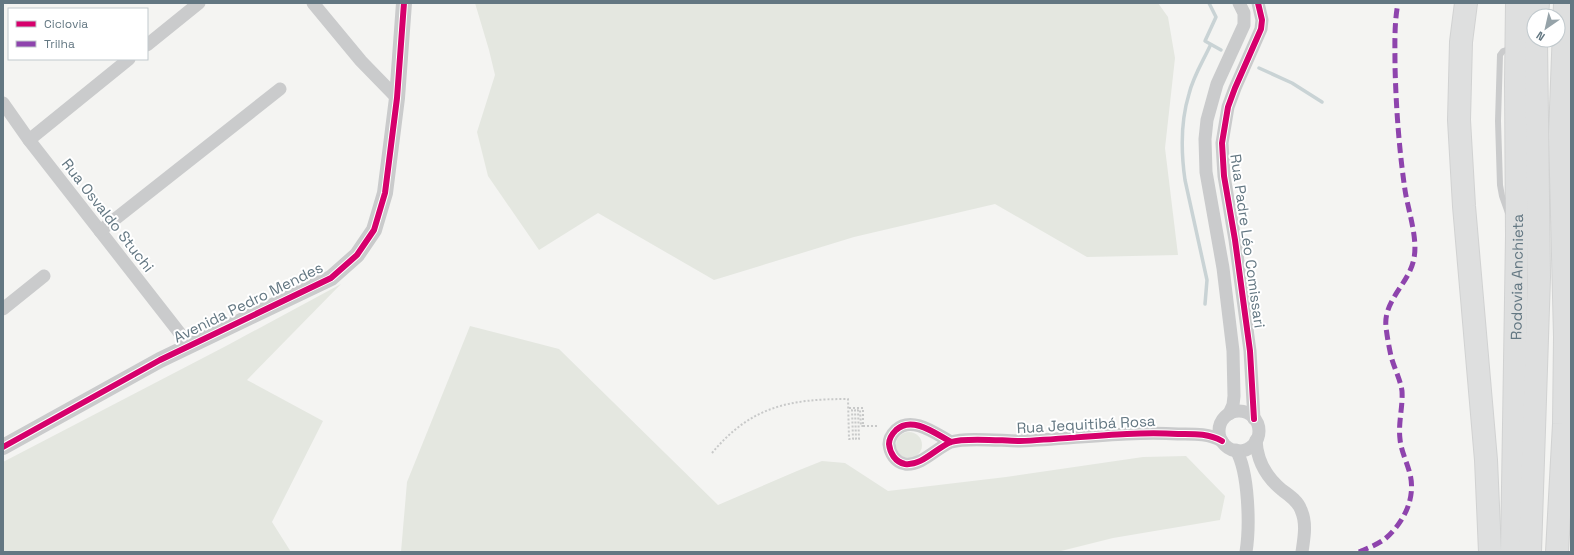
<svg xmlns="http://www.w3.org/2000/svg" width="1574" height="555" font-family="'Space Grotesk',sans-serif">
  <rect width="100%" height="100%" fill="#f4f4f2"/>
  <g fill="#e4e7e0">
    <polygon points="475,3 1158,3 1168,17 1175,58 1165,148 1178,255 1087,257 995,204 854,237 714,280 598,213 539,250 488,176 477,132 495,75 489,50"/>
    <polygon points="341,284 247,380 323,421 272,522 291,552 3,552 3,462 226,346"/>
    <polygon points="470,326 559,349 718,505 797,471 822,461 845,463 888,491 1006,477 1143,457 1186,456 1225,496 1220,520 1113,538 1057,552 401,552 407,482"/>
    <circle cx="909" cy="445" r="13"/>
  </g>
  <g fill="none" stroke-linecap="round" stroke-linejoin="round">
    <g stroke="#c9d3d5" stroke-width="3.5">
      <polyline points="1209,3 1216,17 1205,41 1221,50"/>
      <polyline points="1259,68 1292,83 1322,102"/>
      <path d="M1205 304 1207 280 1185 180C1181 152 1181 120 1189 94 1193 77 1203 61 1210 46"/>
    </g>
    <defs>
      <g id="motorway">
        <polyline points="1466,3 1461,42 1459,120 1464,206 1486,460 1490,552"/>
        <polyline points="1537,16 1538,3"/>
        <path id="s1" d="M1512 552 1517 236 1516 83 1517 3"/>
        <polyline points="1530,552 1539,277 1536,40"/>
        <polyline points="1557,552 1564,424 1565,337 1560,134 1565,3"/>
      </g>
    </defs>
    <use href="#motorway" stroke="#d1d2d2" stroke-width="24"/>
    <g stroke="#c8c9c9" stroke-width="2" stroke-dasharray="2 2" stroke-linecap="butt">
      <polyline points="849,408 863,408 863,426 879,426"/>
      <path d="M712 453C751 406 790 399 848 399L849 439H853L852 410H855L856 439H859L858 410H860L861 426H863"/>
    </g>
    <polyline stroke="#cacbcc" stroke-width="6" points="1508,213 1502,196 1500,185 1498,121 1500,55 1503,51 1513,48"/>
    <g stroke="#cacbcc" stroke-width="13">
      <polyline points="313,3 361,61 397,98"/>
      <polyline points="147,45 199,3"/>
      <polyline points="3,103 29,140 189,345"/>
      <polyline points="29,140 129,59"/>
      <polyline points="100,231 280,89"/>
      <polyline points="3,309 44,276"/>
      <circle cx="1239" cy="431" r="20"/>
      <polyline points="1229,414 1233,405 1234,396 1233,351 1223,268 1206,172 1205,139 1207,120 1217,84 1244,25 1244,13 1239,3"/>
      <polyline points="1254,419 1250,351 1235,240 1224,176 1222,143 1228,107 1235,88 1261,29 1262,20 1258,3"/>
      <path d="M1256 440C1257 461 1266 477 1282 490 1289 495 1298 501 1301 510 1307 523 1304 538 1302 552"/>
      <path d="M951 442C936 434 912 415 896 430 892 434 889 439 889 444 890 453 895 462 905 464 922 466 936 448 951 442 966 437 1003 441 1020 441 1073 439 1125 431 1178 434 1193 434 1208 433 1222 441"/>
      <path d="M1236 450C1249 472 1250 527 1246 552"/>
    </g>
    <polyline stroke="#cacbcc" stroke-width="16" points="3,447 160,360 331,278 357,255 374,230 385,193 397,98 404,3"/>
    <use href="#motorway" stroke="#dedfdf" stroke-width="22"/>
    <path stroke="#8e44ad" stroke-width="5" stroke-dasharray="10 5" stroke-linecap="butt" d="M1359 552C1368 548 1379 544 1386 538 1404 522 1416 498 1410 474 1407 462 1401 451 1400 439 1398 423 1403 407 1402 391 1400 378 1394 368 1391 356 1389 347 1387 336 1386 327 1383 300 1410 283 1414 258 1418 238 1408 210 1405 190 1399 149 1396 107 1395 66 1395 45 1394 24 1398 3"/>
    <defs>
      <g id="cycleway">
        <polyline points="1254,419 1250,351 1235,240 1224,176 1222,143 1228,107 1235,88 1261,29 1262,20 1258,3"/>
        <path d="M951 442C936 434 912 415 896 430 892 434 889 439 889 444 890 453 895 462 905 464 922 466 936 448 951 442 966 437 1003 441 1020 441 1073 439 1125 431 1178 434 1193 434 1208 433 1222 441"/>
        <polyline points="3,447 160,360 331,278 357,255 374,230 385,193 397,98 404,3"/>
      </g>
    </defs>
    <use href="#cycleway" stroke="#fff" stroke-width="8"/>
    <use href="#cycleway" stroke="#d6006c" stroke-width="6"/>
  </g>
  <g text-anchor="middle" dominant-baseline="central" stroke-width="4" stroke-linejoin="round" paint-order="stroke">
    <g font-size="15" fill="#637782" stroke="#fff">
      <text transform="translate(108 215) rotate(52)">Rua Osvaldo Stuchi</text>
      <text transform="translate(1248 241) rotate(82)">Rua Padre Léo Comissari</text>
      <text stroke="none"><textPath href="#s1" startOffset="275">Rodovia Anchieta</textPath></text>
      <text transform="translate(248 302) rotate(-26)">Avenida Pedro Mendes</text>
      <text transform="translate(1086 424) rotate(-3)">Rua Jequitibá Rosa</text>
    </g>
  </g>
  <rect width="1574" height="555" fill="none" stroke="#637782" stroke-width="8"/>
  <rect x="8" y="8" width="140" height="52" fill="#ffffff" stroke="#c1c9cd"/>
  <rect x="16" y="21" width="20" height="6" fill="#d6006c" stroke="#c1c9cd"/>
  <text x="44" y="28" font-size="12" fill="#637782">Ciclovia</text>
  <rect x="16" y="41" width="20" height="6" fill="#8e44ad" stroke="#c1c9cd"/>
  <text x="44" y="48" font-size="12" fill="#637782">Trilha</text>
  <g transform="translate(1546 28) rotate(214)"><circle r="19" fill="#ffffff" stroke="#c1c9cd"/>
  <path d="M0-3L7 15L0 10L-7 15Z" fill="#96a3a9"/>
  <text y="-6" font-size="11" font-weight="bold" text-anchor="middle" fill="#637782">N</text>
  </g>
</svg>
